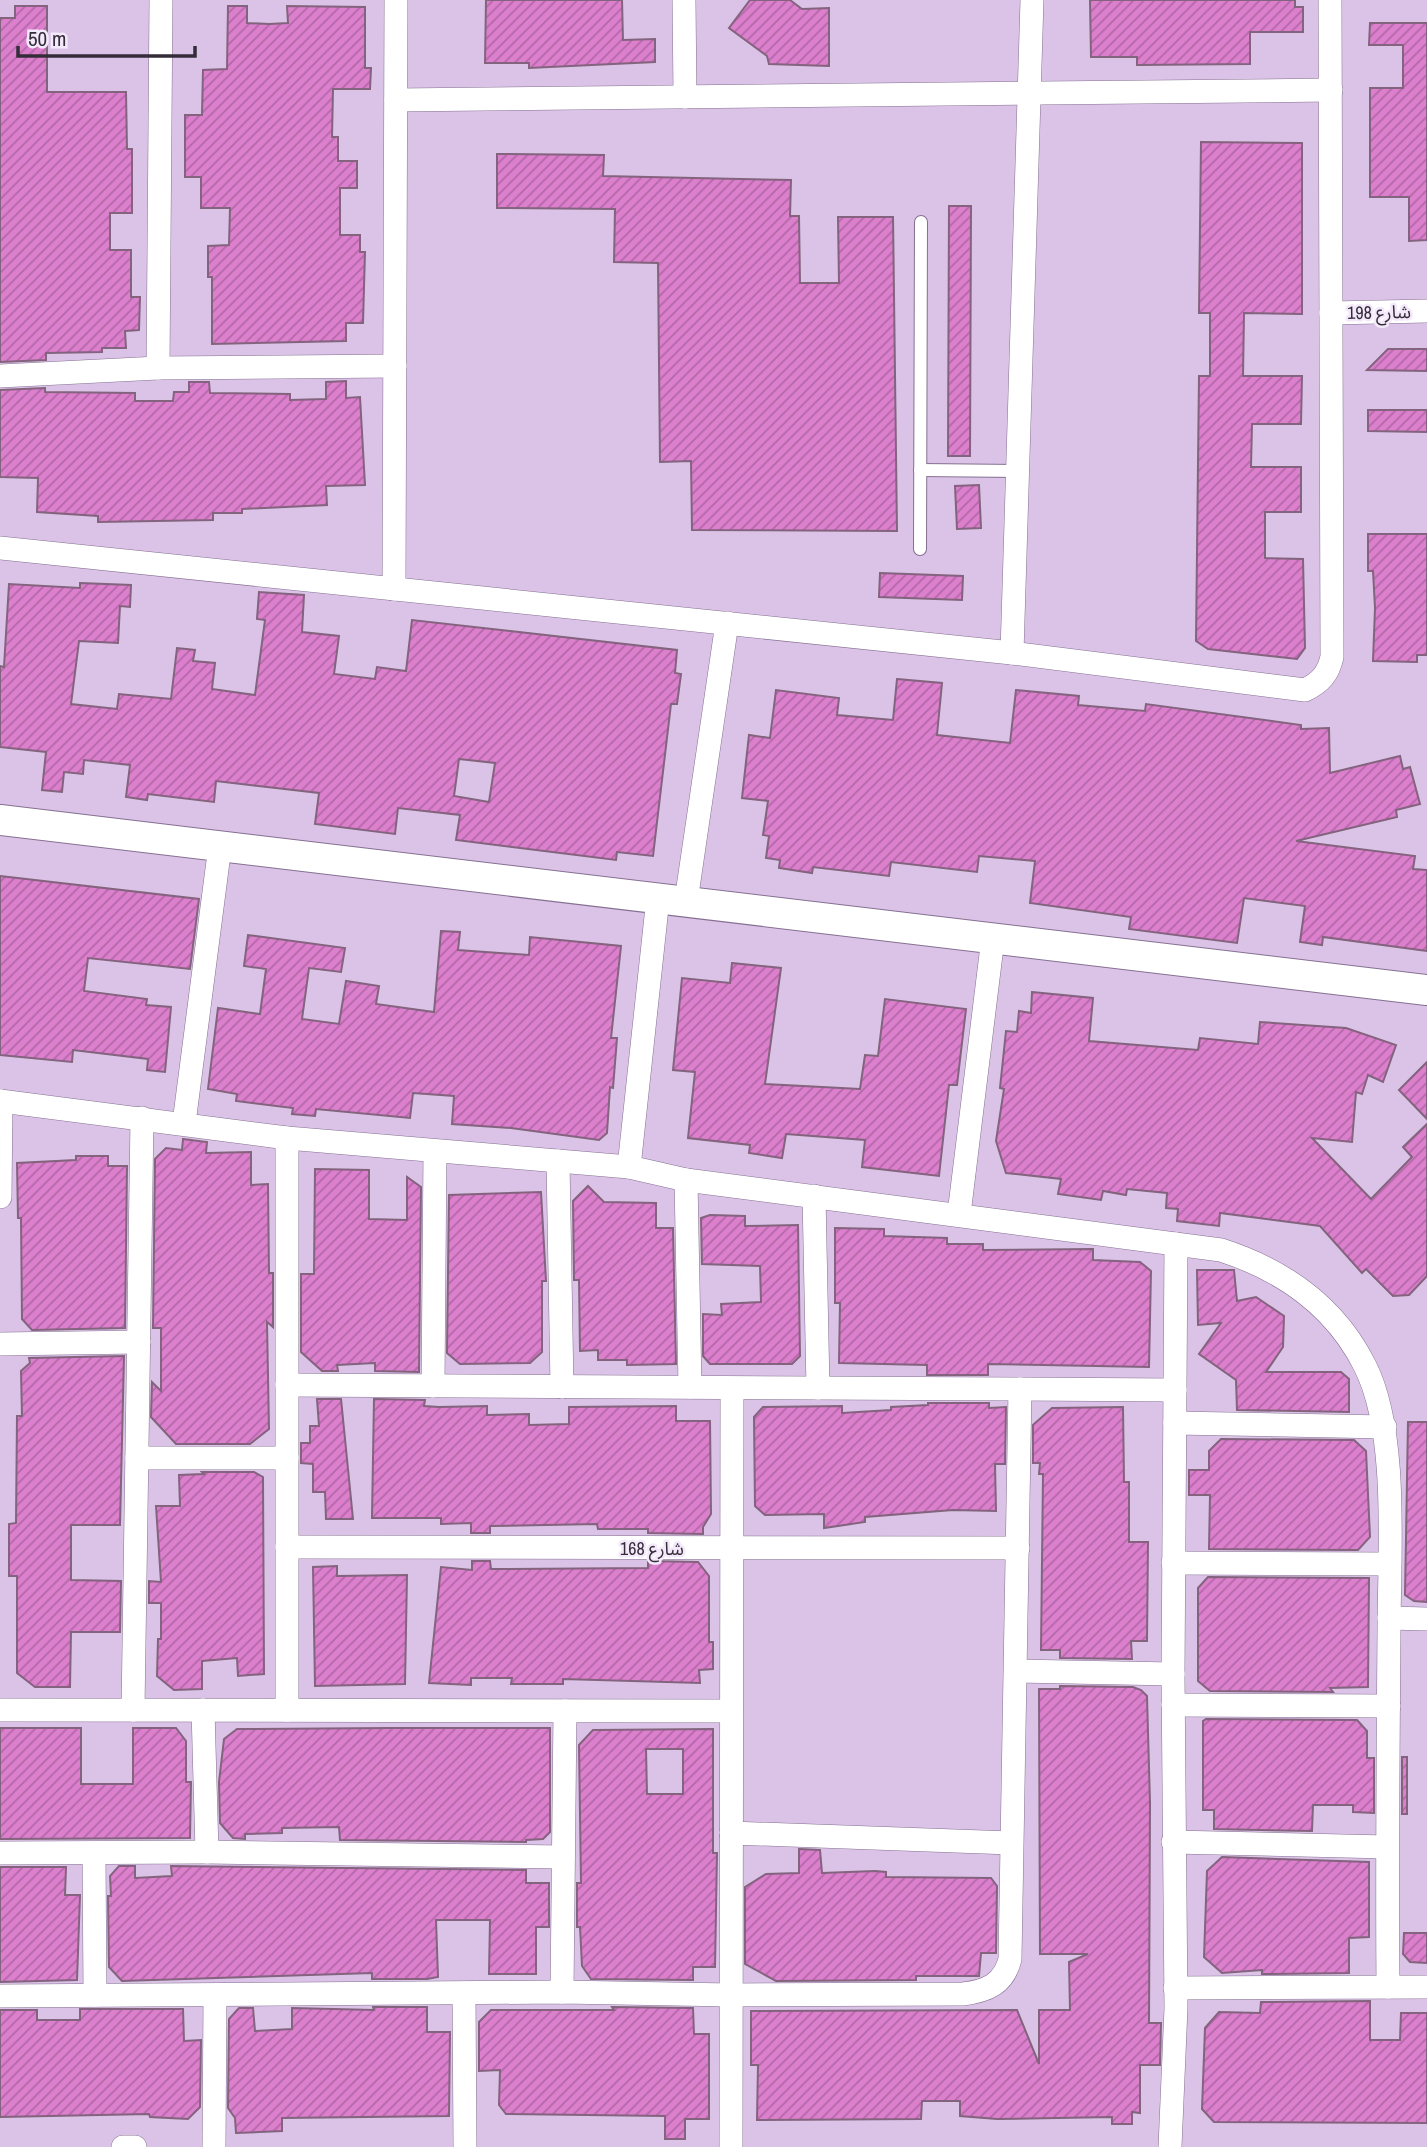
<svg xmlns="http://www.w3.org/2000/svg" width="1427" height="2147" font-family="'Archivo Narrow','Noto Sans Arabic',sans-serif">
  <defs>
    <pattern id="building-hatch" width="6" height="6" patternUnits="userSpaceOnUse" patternTransform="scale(1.75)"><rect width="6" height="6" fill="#dc7fcd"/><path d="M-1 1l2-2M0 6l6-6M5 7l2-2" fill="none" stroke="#b368a7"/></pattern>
  </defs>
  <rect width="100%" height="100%" fill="#dac3e7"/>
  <g fill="url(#building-hatch)" stroke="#83637d" stroke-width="2" fill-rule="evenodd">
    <polygon points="486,0 622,0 623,40 655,39 655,62 529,68 529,63 485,63"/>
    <polygon points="750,0 790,0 802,9 829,8 829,66 769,64 767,56 729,28"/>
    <polygon points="1090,0 1295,0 1295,7 1303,7 1303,32 1250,32 1250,64 1137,65 1137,57 1091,57"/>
    <polygon points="15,6 47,6 47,92 126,92 127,149 132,149 132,213 110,213 110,250 131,250 131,297 140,297 139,330 125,331 126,348 102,348 102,352 46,353 46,360 0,362 0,18 15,18"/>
    <polygon points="228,6 247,6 247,23 269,24 288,23 287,6 365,7 365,68 371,68 370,89 333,89 332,137 338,137 338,161 357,161 357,188 340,188 340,235 360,235 360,252 365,252 363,323 346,323 346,341 212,344 212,277 208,277 208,246 229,245 230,208 201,208 201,177 185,177 185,115 202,115 203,70 227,69"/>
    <polygon points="1370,23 1427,23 1427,240 1409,241 1409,197 1370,197 1370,88 1403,88 1403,45 1369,45"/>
    <polygon points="1201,142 1302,143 1302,314 1244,313 1243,376 1302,376 1301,424 1252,424 1251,467 1301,467 1301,512 1265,512 1265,558 1303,559 1305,648 1297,659 1208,649 1196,641 1199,376 1210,376 1210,313 1199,313"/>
    <polygon points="497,154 604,155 603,176 791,180 790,216 799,216 800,283 839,283 838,217 893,217 897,531 692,530 691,461 660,462 658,263 614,262 615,209 497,208"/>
    <polygon points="949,206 971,206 970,456 948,456"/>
    <polygon points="1388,349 1427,349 1427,371 1367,370"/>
    <polygon points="346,381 346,398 360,397 365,485 326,486 327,505 242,509 242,513 213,513 213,520 98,522 98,516 37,512 38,478 0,477 0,390 45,388 45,392 135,393 135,401 173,401 174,392 189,392 189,382 209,382 210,393 290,394 290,400 326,399 326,382"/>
    <polygon points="1368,410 1427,410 1427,432 1368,431"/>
    <polygon points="979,485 981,528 957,529 955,486"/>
    <polygon points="1368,534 1427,534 1427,655 1417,655 1417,662 1373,661 1375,608 1373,571 1368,571"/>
    <polygon points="880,573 963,576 962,600 879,597"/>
    <path d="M80 583 131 585 130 607 120 606 118 643 79 641 71 704 117 709 119 694 171 699 177 648 195 650 193 661 215 663 212 689 255 695 265 620 257 619 259 592 304 595 302 632 339 636 334 674 375 679 377 667 406 671 412 620 677 650 675 673 681 674 677 704H671L653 856 617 852 616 860 456 840 460 815 398 808 395 834 315 824 319 793 216 781 214 802 148 794 147 800 126 797 130 765 84 760 83 774 64 772 62 792 42 790 46 752 0 747V666L4 667 9 584 80 588ZM459 759 495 763 489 802 454 796Z"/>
    <polygon points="897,679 942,683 937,735 1010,743 1016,690 1079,696 1078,705 1145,711 1146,704 1301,725 1301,729 1329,728 1330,773 1400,756 1403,769 1410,767 1420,804 1396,810 1397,817 1296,841 1415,856 1413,869 1427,870 1427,951 1323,937 1322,945 1300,942 1305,906 1244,898 1237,943 1129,929 1131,917 1030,903 1035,861 979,856 977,872 891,862 889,876 813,867 812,873 779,868 780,860 766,858 769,836 763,835 768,801 742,798 749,735 770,738 776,690 839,698 837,715 893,720"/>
    <polygon points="0,876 199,899 190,969 88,958 84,991 147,999 146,1005 171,1007 165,1072 147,1070 148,1059 73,1050 72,1062 0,1055"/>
    <polygon points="441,931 460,932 458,950 529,955 530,937 621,946 611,1038 617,1038 613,1088 610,1087 607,1133 599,1140 511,1128 452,1124 454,1096 413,1093 410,1118 316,1109 315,1116 292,1114 293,1108 236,1101 237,1094 208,1089 218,1008 260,1014 266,969 244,966 248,935 345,948 341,972 309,968 302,1019 339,1024 346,981 379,986 376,1004 434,1012"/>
    <polygon points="732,963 781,968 765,1084 860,1089 865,1055 878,1056 885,999 966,1009 957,1085 949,1085 939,1176 862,1167 865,1140 786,1134 782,1158 749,1153 750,1145 688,1138 695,1072 673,1070 682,978 730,983"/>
    <polygon points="1032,992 1093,998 1089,1041 1198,1050 1200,1038 1258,1044 1260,1022 1346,1028 1396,1045 1383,1082 1368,1075 1362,1094 1356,1092 1352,1142 1312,1138 1371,1199 1412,1157 1403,1147 1427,1124 1427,1276 1409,1295 1393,1296 1366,1269 1362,1273 1320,1226 1220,1213 1219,1226 1177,1221 1178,1209 1166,1208 1167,1193 1127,1189 1126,1195 1103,1191 1101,1200 1058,1194 1061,1179 1006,1173 996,1141 1004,1089 1000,1088 1006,1031 1017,1032 1019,1011 1031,1013"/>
    <polygon points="1427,1062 1427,1119 1399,1090"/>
    <polygon points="183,1139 207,1142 206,1153 251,1152 251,1185 268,1184 269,1273 273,1273 273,1327 267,1322 269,1429 250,1444 176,1444 151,1417 152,1382 161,1391 161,1328 153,1328 155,1159 166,1148 182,1150"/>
    <polygon points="76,1156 108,1156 108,1166 127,1166 125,1328 32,1330 22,1319 21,1218 18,1218 17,1163 76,1160"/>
    <polygon points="315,1169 369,1170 369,1219 407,1220 407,1177 421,1187 419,1372 375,1371 375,1363 337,1365 338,1371 322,1371 301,1352 301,1274 314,1274"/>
    <polygon points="588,1186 604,1202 656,1203 656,1228 673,1228 676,1364 627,1365 627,1360 598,1360 598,1350 580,1351 579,1280 574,1280 573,1201"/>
    <polygon points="541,1192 546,1281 542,1281 542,1352 530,1363 460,1364 447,1353 449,1195"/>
    <polygon points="710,1215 745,1216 745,1226 798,1225 800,1356 792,1364 710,1364 703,1356 703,1314 722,1315 721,1304 761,1302 760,1266 702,1264 701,1218"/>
    <polygon points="835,1228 884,1229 884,1236 947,1238 947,1244 983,1244 983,1250 1093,1249 1093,1260 1140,1262 1151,1271 1149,1367 988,1364 988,1375 927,1375 927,1365 839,1363 840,1303 835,1303"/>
    <polygon points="1197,1270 1234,1270 1237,1301 1256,1297 1284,1316 1283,1347 1266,1372 1341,1372 1349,1379 1349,1412 1237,1410 1236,1380 1199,1354 1221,1323 1198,1325"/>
    <polygon points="124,1356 120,1525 71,1525 71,1580 121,1581 120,1632 71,1632 70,1687 35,1687 17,1673 17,1576 9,1576 9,1524 16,1523 17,1416 22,1416 21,1371 30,1363 29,1358"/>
    <polygon points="317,1399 341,1399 353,1519 326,1519 325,1492 313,1492 313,1464 301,1463 301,1443 310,1443 310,1426 319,1426"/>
    <polygon points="374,1399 425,1400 424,1406 439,1407 487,1406 487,1415 529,1414 529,1425 569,1424 569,1407 676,1406 676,1421 710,1421 711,1514 703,1527 703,1534 648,1533 648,1529 598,1529 597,1524 490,1526 490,1533 471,1533 471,1523 441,1524 441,1518 372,1518"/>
    <polygon points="928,1403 989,1403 989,1408 1006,1407 1005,1464 995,1464 996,1511 953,1510 865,1517 865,1522 824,1528 824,1514 765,1515 755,1506 754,1417 763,1407 842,1406 842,1413 891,1410 891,1407 928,1405"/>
    <polygon points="1123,1407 1124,1482 1129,1482 1129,1542 1148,1542 1147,1641 1131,1641 1132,1659 1060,1658 1060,1650 1041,1650 1043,1474 1039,1474 1040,1463 1033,1463 1033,1425 1052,1408"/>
    <polygon points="1408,1422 1427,1422 1427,1602 1414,1601 1405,1595"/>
    <polygon points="1221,1439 1354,1440 1366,1451 1370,1537 1358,1550 1209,1549 1210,1495 1189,1495 1189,1470 1209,1470 1209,1451"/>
    <polygon points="202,1472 254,1472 263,1477 264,1674 238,1676 237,1658 202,1661 202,1689 174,1690 157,1676 158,1639 161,1639 161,1603 149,1603 149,1581 161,1582 156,1506 180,1506 179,1475 204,1474"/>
    <polygon points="472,1561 490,1561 491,1569 648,1568 648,1561 698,1562 709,1576 709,1642 713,1642 713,1669 699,1670 700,1683 563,1679 563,1684 511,1684 512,1678 471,1678 471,1685 429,1683 441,1567 472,1570"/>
    <polygon points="337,1566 337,1576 407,1575 405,1684 315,1686 313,1567"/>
    <polygon points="1208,1577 1369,1578 1368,1687 1330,1688 1333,1692 1210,1691 1198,1681 1198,1588"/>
    <polygon points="1060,1686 1133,1687 1141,1690 1147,1696 1150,1803 1149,2023 1161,2023 1160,2065 1140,2065 1140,2113 1132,2112 1132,2124 1112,2124 1112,2117 997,2119 960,2116 960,2101 922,2101 921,2119 757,2120 758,2065 751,2065 751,2011 1017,2010 1039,2064 1039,2010 1070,2010 1069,1962 1088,1954 1040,1954 1039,1689 1060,1689"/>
    <polygon points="1206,1719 1357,1720 1367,1731 1367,1758 1374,1758 1374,1813 1353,1812 1353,1805 1313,1805 1312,1831 1214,1829 1214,1810 1203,1810 1203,1721"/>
    <polygon points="0,1728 81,1728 81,1784 133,1784 133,1728 176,1728 186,1741 186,1782 191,1782 190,1838 0,1839"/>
    <polygon points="390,1728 550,1728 550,1832 543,1839 526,1840 526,1842 340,1840 339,1827 282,1828 282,1833 245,1834 245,1839 233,1838 220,1823 219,1782 224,1739 237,1729"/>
    <path d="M713 1729V1853H717L715 1967H693V1980L591 1979 582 1966 580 1927H577V1883H581L579 1745 593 1730ZM646 1749H683V1794H647Z"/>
    <rect x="1402" y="1757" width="5" height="57"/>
    <polygon points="799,1849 820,1850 822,1873 875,1871 886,1872 886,1877 991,1878 997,1886 996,1953 981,1953 979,1976 916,1976 916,1980 776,1981 745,1964 745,1887 766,1874 799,1873"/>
    <polygon points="1222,1857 1369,1862 1369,1937 1349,1938 1349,1973 1262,1974 1262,1970 1222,1973 1204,1957 1207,1871"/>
    <polygon points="119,1866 135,1866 135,1878 172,1876 171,1866 526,1870 526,1883 549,1883 549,1927 536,1927 536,1974 489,1974 490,1920 436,1920 438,1977 427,1979 372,1979 372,1973 122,1981 109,1967 108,1896 111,1896 110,1876"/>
    <polygon points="0,1867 66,1867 65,1895 80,1895 77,1980 0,1982"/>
    <polygon points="1404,1933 1427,1933 1427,1963 1410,1962 1403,1954"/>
    <polygon points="1370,2001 1370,2040 1400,2040 1401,2013 1427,2013 1427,2123 1214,2122 1202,2109 1205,2028 1219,2012 1260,2013 1261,2002"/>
    <polygon points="373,2007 427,2007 427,2032 450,2032 449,2116 282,2118 282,2131 236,2133 235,2118 228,2108 229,2019 239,2008 253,2008 255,2031 292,2029 292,2008 374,2010"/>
    <polygon points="612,2007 693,2008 694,2034 709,2034 709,2119 685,2119 685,2139 665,2139 665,2116 506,2114 499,2105 500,2070 479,2071 479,2022 491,2010 614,2010"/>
    <polygon points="80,2009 183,2009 184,2041 201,2040 200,2107 188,2119 150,2117 149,2114 0,2117 0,2010 37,2010 37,2020 80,2020"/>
  </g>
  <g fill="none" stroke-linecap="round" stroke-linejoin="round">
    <defs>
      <g id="service">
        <polyline points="920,470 1018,471"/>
        <polyline points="920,549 921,222"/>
      </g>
      <g id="minor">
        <polyline points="684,0 685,97"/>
        <polyline points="396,100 1331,90"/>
        <polyline points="1331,313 1427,311"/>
        <polyline points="158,368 161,0"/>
        <polyline points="0,376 158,368 395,366"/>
        <path d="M0 548 1012 653 1305 690C1321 682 1328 674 1332 657L1330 0"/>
        <polyline points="394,589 396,0"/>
        <polyline points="1012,653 1032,0"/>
        <polyline points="686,901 727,623"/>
        <path d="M0 1101 287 1138 629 1167 686 1180 1221 1250C1283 1270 1335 1306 1365 1366 1399 1433 1389 1556 1389 1632 1388 1751 1387 1869 1388 1987"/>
        <polyline points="184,1123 220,846"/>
        <polyline points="558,1161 562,1387"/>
        <polyline points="629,1167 658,898"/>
        <polyline points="686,1180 690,1387"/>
        <polyline points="814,1196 818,1388"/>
        <polyline points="0,1197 1,1101"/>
        <polyline points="959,1214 993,938"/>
        <polyline points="0,1344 139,1342"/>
        <polyline points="287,1385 1175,1390"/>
        <polyline points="433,1386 435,1151"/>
        <polyline points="1175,1423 1385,1427"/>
        <polyline points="137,1458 287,1458"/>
        <polyline points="287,1547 1018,1548"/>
        <polyline points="1173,1563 1389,1564"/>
        <polyline points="1389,1618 1427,1619"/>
        <polyline points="1016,1671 1173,1674"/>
        <polyline points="1173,1705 1389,1706"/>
        <polyline points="0,1710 731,1711"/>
        <polyline points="133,1710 142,1118"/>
        <polyline points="203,1710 207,1852"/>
        <polyline points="287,1710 287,1138"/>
        <polyline points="731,1833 1011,1843"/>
        <polyline points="1173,1842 1387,1847"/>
        <polyline points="0,1853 207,1852 563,1857"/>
        <polyline points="94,1853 95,1995"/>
        <polyline points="1175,1988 1427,1987"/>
        <polyline points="562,1992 565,1711"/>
        <polyline points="464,1993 465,2147"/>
        <path d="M0 1996 562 1992 731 1995 963 1994C987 1991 1004 1984 1010 1959L1020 1389"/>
        <polyline points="123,2147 135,2147"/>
        <polyline points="214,2147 215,1996"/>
        <polyline points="731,2147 732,1388"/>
        <polyline points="1170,2147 1176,2008 1173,1674 1176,1244"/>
      </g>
      <polyline id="tertiary" points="0,820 1427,990"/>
    </defs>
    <use href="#service" stroke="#857091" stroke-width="14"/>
    <use href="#minor" stroke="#857091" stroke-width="24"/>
    <use href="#tertiary" stroke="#857091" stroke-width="32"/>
    <use href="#service" stroke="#fff" stroke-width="12"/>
    <use href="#minor" stroke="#fff" stroke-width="23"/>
    <use href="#tertiary" stroke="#fff" stroke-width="30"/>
  </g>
  <g text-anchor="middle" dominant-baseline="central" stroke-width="5" stroke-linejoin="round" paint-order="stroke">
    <g font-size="18" fill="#352c3a" stroke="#f4e8fb">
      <text transform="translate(1379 312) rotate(-1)">شارع 198</text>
      <text x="652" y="1548">شارع 168</text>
    </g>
  </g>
  <path d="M18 46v10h177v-10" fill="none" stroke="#352c3a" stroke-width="3.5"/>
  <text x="28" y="46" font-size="21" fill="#352c3a" stroke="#f4e8fb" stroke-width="5" paint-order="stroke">50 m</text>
</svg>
